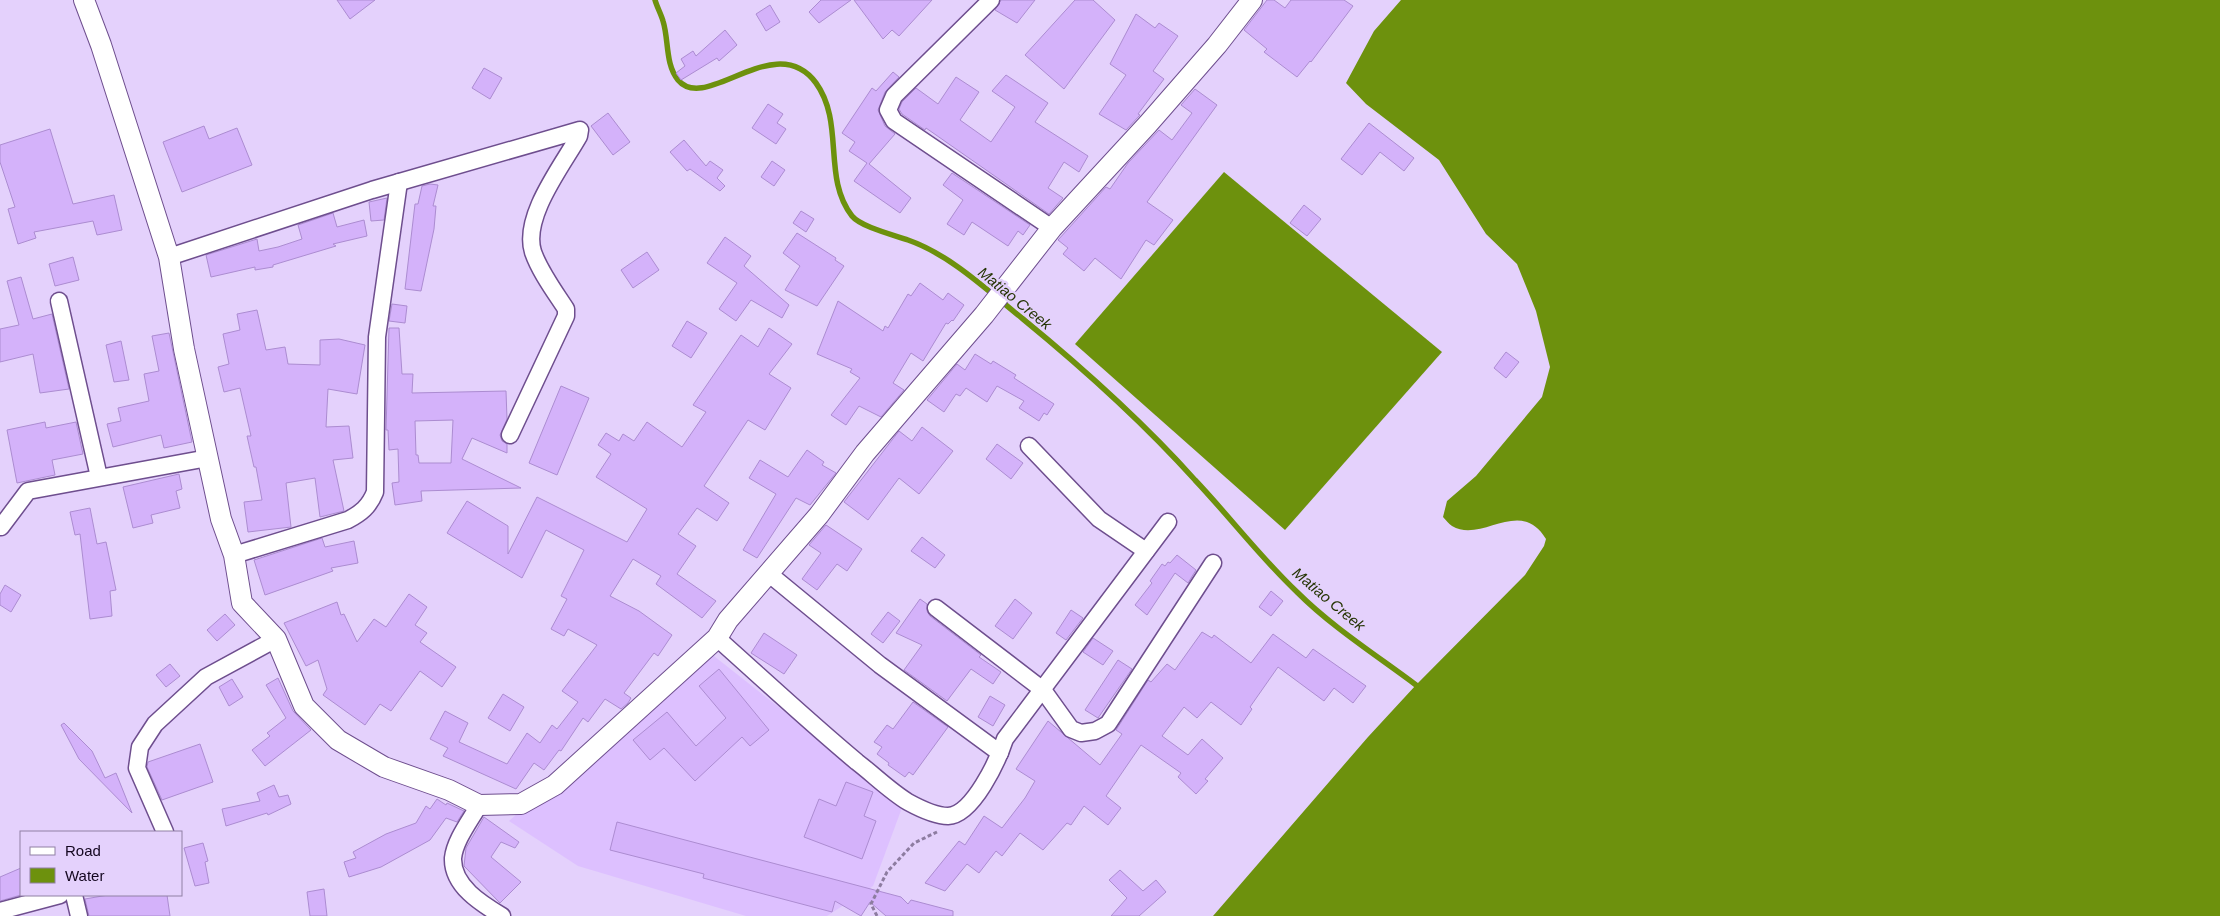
<svg xmlns="http://www.w3.org/2000/svg" width="2220" height="916" font-family="Arial,sans-serif">
  <rect width="100%" height="100%" fill="#e4d1fc"/>
  <polygon fill="#ddc0ff" points="705,649 903,805 873,886 827,916 746,916 578,866 509,821"/>
  <g fill="#6d910d">
    <path d="M1401 0H2220V916H1213L1368 737 1416 685 1525 575 1544 546 1546 539C1520 496 1482 544 1452 526 1449 524 1446 520 1443 517L1447 501 1476 476 1542 397 1550 367 1536 311 1517 264 1486 234 1439 160 1366 104 1346 83 1374 31Z"/>
    <polygon points="1224,172 1442,352 1285,530 1075,344"/>
  </g>
  <g fill="none" stroke-linecap="round" stroke-linejoin="round">
    <path stroke="#6d910d" stroke-width="5.5" d="M655 0C657 7 661 14 663 21 669 40 665 64 678 80 706 114 775 28 816 83 845 123 822 178 852 216 861 227 894 235 908 240 951 255 988 291 1023 319 1084 369 1143 422 1195 480 1230 517 1260 557 1297 592 1332 627 1376 655 1416 685"/>
  </g>
  <g fill="#d4b2fa" stroke="#ac8cd1" fill-rule="evenodd">
    <polygon points="337,0 375,0 350,19"/>
    <polygon points="821,0 851,0 819,23 809,12"/>
    <polygon points="854,0 932,0 899,36 892,30 883,39"/>
    <polygon points="1001,0 1035,0 1017,23 995,10"/>
    <polygon points="1075,0 1093,0 1115,20 1064,89 1025,55"/>
    <polygon points="1267,0 1274,0 1285,8 1291,0 1344,0 1353,6 1311,62 1310,61 1297,77 1264,52 1267,49 1244,30"/>
    <polygon points="770,5 780,22 766,31 756,14"/>
    <polygon points="1136,14 1155,28 1159,23 1178,36 1153,71 1164,79 1138,114 1140,115 1126,130 1099,114 1126,75 1110,64"/>
    <polygon points="725,30 737,45 719,61 717,58 681,80 676,73 685,66 681,59 693,51 696,56"/>
    <polygon points="484,68 502,78 490,99 472,88"/>
    <polygon points="893,72 899,77 885,92 878,110 885,126 895,134 869,164 911,198 900,213 854,181 867,163 849,151 855,142 842,133 872,88 876,91"/>
    <polygon points="1006,75 1048,103 1035,122 1088,156 1079,172 1064,162 1048,188 1063,198 1049,214 926,128 925,130 902,114 899,109 902,102 916,88 938,104 956,77 979,92 960,120 991,142 1015,107 992,91"/>
    <polygon points="1195,89 1217,105 1147,202 1173,220 1154,245 1146,240 1121,279 1095,258 1084,271 1063,254 1068,248 1058,240 1106,187 1110,189 1128,163 1159,130 1172,140 1192,113 1181,105"/>
    <polygon points="768,104 783,114 777,123 786,129 776,144 752,128"/>
    <polygon points="608,113 630,142 613,155 591,126"/>
    <polygon points="1369,123 1414,158 1404,171 1380,152 1362,175 1341,159"/>
    <polygon points="204,126 209,139 237,128 252,165 182,192 163,142"/>
    <polygon points="50,129 73,204 114,195 122,230 97,235 93,221 34,232 36,238 18,244 8,209 15,207 0,162 0,145"/>
    <polygon points="684,140 706,166 710,161 723,170 717,178 725,186 720,191 690,169 687,171 670,152"/>
    <polygon points="772,161 785,170 774,186 761,177"/>
    <polygon points="952,173 1030,225 1023,235 1018,231 1008,246 972,222 964,235 947,224 963,200 943,185"/>
    <polygon points="430,184 438,185 433,206 436,206 434,229 421,291 405,289 415,204 418,204 422,186"/>
    <polygon points="387,198 384,220 371,221 369,202"/>
    <polygon points="1304,205 1321,219 1307,236 1290,223"/>
    <polygon points="801,211 814,219 806,232 793,223"/>
    <polygon points="333,213 337,227 364,220 367,236 333,244 336,246 273,265 273,267 255,270 255,267 211,277 206,255 257,239 259,251 278,247 302,239 298,225"/>
    <polygon points="797,233 836,258 835,260 844,266 817,306 785,290 800,266 783,253"/>
    <polygon points="725,237 751,256 744,266 789,305 782,318 751,300 736,321 719,309 737,283 707,263"/>
    <polygon points="647,252 659,270 633,288 621,270"/>
    <polygon points="73,257 79,280 55,286 49,264"/>
    <polygon points="21,277 33,319 52,314 69,389 40,393 33,354 0,362 0,329 19,325 7,281"/>
    <polygon points="920,283 943,300 948,293 964,305 953,321 952,320 948,324 946,323 923,361 911,353 893,383 904,390 881,417 859,406 846,425 831,415 860,378 850,372 852,369 817,354 838,301 883,331 885,326 888,328 908,294 911,296"/>
    <polygon points="392,304 407,306 405,323 389,321"/>
    <polygon points="257,310 266,350 285,347 288,364 320,365 320,340 339,339 365,345 357,394 328,389 326,427 349,426 353,458 333,460 344,511 320,517 315,478 286,483 291,527 248,532 244,502 262,500 256,467 254,467 247,436 251,436 240,388 224,392 218,367 229,364 223,334 240,330 237,314"/>
    <polygon points="687,321 707,333 691,358 672,346"/>
    <path d="M389 328H399L402 374H413L412 393 506 391 507 419 500 435 502 441 507 444V453L472 438 462 459 521 488 421 491 422 501 395 505 392 483 399 482 398 449 389 450 388 430H386ZM453 420 451 463H419L418 455H416L415 421Z"/>
    <polygon points="769,328 792,344 769,374 791,388 765,430 748,420 704,486 729,503 717,521 697,508 678,534 696,546 677,574 716,601 702,618 656,584 661,576 633,559 610,596 639,611 672,635 658,656 654,653 624,693 631,698 628,703 621,709 605,699 588,722 583,718 561,751 559,750 544,770 534,763 516,789 443,756 448,748 430,739 445,711 468,723 459,742 507,764 527,733 540,743 552,725 557,729 578,702 562,691 597,645 568,629 564,636 551,629 567,599 561,596 584,550 546,530 522,578 447,533 467,501 508,526 508,554 537,497 627,542 647,509 596,477 611,454 598,445 606,433 619,441 623,434 634,441 647,422 682,447 706,412 693,405 741,335 758,347"/>
    <polygon points="169,333 192,442 164,448 161,435 113,447 107,424 121,421 118,408 149,401 144,374 159,371 152,336"/>
    <polygon points="121,341 129,380 114,382 106,345"/>
    <polygon points="1506,352 1519,362 1506,378 1494,368"/>
    <polygon points="975,354 991,364 993,361 1016,375 1014,378 1054,404 1047,415 1044,413 1039,421 1019,408 1024,401 997,386 987,402 966,388 960,396 956,394 944,412 927,400 957,364 965,370"/>
    <polygon points="561,386 589,398 557,475 529,463"/>
    <polygon points="45,422 46,428 76,422 83,454 52,460 55,475 17,483 7,430"/>
    <polygon points="922,427 953,451 919,494 899,478 868,520 844,502 899,431 912,441"/>
    <polygon points="997,444 1023,463 1011,479 986,459"/>
    <polygon points="807,450 824,462 822,465 836,473 810,505 796,498 757,558 743,550 776,494 749,478 760,460 788,477"/>
    <polygon points="179,474 182,489 176,491 180,508 151,515 153,523 133,528 123,487"/>
    <polygon points="90,508 97,544 106,542 116,590 110,591 112,616 90,619 80,534 75,535 70,512"/>
    <polygon points="826,525 862,549 847,571 837,564 817,590 802,579 821,553 809,545"/>
    <polygon points="922,537 945,555 935,568 911,551"/>
    <polygon points="322,538 325,547 354,541 358,563 331,568 333,571 265,595 254,560"/>
    <polygon points="1177,555 1196,570 1188,583 1175,573 1147,615 1135,605 1152,583 1150,581 1162,564 1165,566 1168,562 1170,563"/>
    <polygon points="5,585 21,595 11,612 0,605 0,594"/>
    <polygon points="1271,591 1283,601 1271,616 1259,607"/>
    <polygon points="409,594 427,607 415,625 427,633 420,642 456,667 442,687 420,671 391,711 380,704 365,725 323,695 327,689 318,660 306,666 284,623 337,602 341,615 344,614 357,642 374,619 386,627"/>
    <polygon points="920,599 927,604 927,611 930,616 981,655 979,657 1001,672 993,684 971,669 947,701 904,670 922,645 896,633"/>
    <polygon points="1015,599 1032,613 1013,639 995,626"/>
    <polygon points="1071,610 1083,618 1066,640 1056,633"/>
    <polygon points="888,612 900,621 883,643 871,634"/>
    <polygon points="225,614 235,625 217,641 207,630"/>
    <polygon points="1202,632 1212,638 1214,635 1251,663 1273,634 1306,658 1313,649 1366,686 1353,703 1334,688 1324,701 1278,667 1250,707 1252,709 1241,725 1211,702 1197,718 1184,707 1162,736 1188,755 1202,739 1223,758 1205,779 1208,781 1196,794 1178,777 1181,773 1141,745 1106,796 1121,808 1108,825 1084,806 1071,825 1067,823 1043,850 1020,833 1002,856 996,851 979,873 967,864 945,891 925,883 959,841 965,845 984,816 1002,828 1025,798 1035,781 1016,769 1048,721 1100,765 1122,734 1116,730 1148,680 1151,682 1167,664 1175,670"/>
    <polygon points="764,633 797,655 784,674 751,653"/>
    <polygon points="1093,638 1113,651 1103,665 1083,652"/>
    <polygon points="1118,660 1132,669 1098,718 1085,710"/>
    <polygon points="170,664 180,676 166,687 156,675"/>
    <polygon points="719,669 769,730 750,746 742,737 695,781 664,748 650,760 633,740 667,712 696,746 726,718 699,686"/>
    <polygon points="278,678 293,711 311,730 265,766 252,750 270,736 267,733 286,718 266,685"/>
    <polygon points="232,679 243,697 229,706 219,687"/>
    <polygon points="503,694 524,707 510,731 488,718"/>
    <polygon points="990,696 1005,705 993,726 978,717"/>
    <polygon points="913,702 948,727 913,775 909,772 905,777 888,765 889,763 877,754 882,747 874,742 887,725 893,729"/>
    <polygon points="64,723 92,751 105,778 116,773 132,813 79,759 61,725"/>
    <polygon points="200,744 213,782 162,800 147,767 148,762"/>
    <polygon points="846,782 873,792 864,816 876,821 862,859 804,837 819,799 836,806"/>
    <polygon points="274,785 279,797 288,795 291,804 268,815 267,813 226,826 222,809 260,801 257,793"/>
    <polygon points="437,799 446,805 447,803 464,811 457,822 446,818 430,840 381,867 349,877 344,862 356,858 353,852 386,834 416,823 426,806 430,809"/>
    <polygon points="484,817 519,842 515,848 501,842 491,857 521,882 500,903 464,866 466,848"/>
    <polygon points="617,822 901,897 908,904 911,900 953,911 953,916 886,916 870,902 861,916 835,901 832,912 703,878 704,874 610,850"/>
    <polygon points="203,843 208,861 205,862 209,883 195,886 184,848"/>
    <polygon points="21,868 21,895 0,901 0,877"/>
    <polygon points="1120,870 1143,891 1156,880 1166,892 1139,916 1111,916 1127,898 1109,880"/>
    <polygon points="324,889 327,916 310,916 307,892"/>
    <polygon points="108,895 167,895 170,916 89,916 85,899"/>
  </g>
  <g fill="none" stroke-linecap="round" stroke-linejoin="round">
    <defs>
      <g id="minor">
        <polyline points="991,0 894,96 888,110 894,121 1052,228"/>
        <path d="M169 257 372 190 580 130 579 136C562 166 522 217 533 252 540 272 555 292 566 309V316L510 435"/>
        <polyline points="59,301 99,477"/>
        <polyline points="1029,446 1099,519 1146,551"/>
        <polyline points="0,525 1,527 28,491 208,458"/>
        <path d="M234 555 348 520C361 513 369 507 375 492L377 337 399 182"/>
        <polyline points="768,573 880,665 1000,753"/>
        <polyline points="936,608 1043,690 1071,729 1081,733 1095,731 1108,724 1213,563"/>
        <path d="M717 638C763 679 809 722 857 762 874 775 890 791 908 802 919 808 935 816 948 816 973 815 998 760 1005 739L1168 522"/>
        <path d="M479 805C470 821 455 840 453 858 452 886 482 904 502 916"/>
        <polyline points="165,832 137,768 140,747 155,724 206,677 276,639"/>
        <polyline points="74,895 79,916"/>
        <polyline points="0,911 60,895"/>
      </g>
      <polyline id="tertiary" points="84,0 101,45 169,257 184,349 221,519 234,555 242,603 276,639 304,706 338,740 384,767 449,790 479,805 521,804 555,785 717,638 728,620 819,515 865,453 984,315 1052,228 1148,124 1217,45 1252,0"/>
    </defs>
    <use href="#minor" stroke="#6e4e8e" stroke-width="19"/>
    <use href="#tertiary" stroke="#6e4e8e" stroke-width="22"/>
    <polyline stroke="#8d7ca0" stroke-width="3" stroke-dasharray="4 2.5" stroke-linecap="butt" points="877,916 871,904 887,872 914,843 937,832"/>
    <use href="#minor" stroke="#fff" stroke-width="16"/>
    <use href="#tertiary" stroke="#fff" stroke-width="20"/>
  </g>
  <g text-anchor="middle" dominant-baseline="central" stroke-width="5" stroke-linejoin="round" paint-order="stroke">
    <g font-size="15" font-style="italic" fill="#253403" stroke="#e4d1fc">
      <text transform="translate(1015 298) rotate(39)">Matiao Creek</text>
      <text transform="translate(1329 599) rotate(40)">Matiao Creek</text>
    </g>
  </g>
  <rect x="20" y="831" width="162" height="65" fill="#e4d1fc" stroke="#9080a4"/>
  <rect x="30" y="847" width="25" height="8" fill="#ffffff" stroke="#9080a4"/>
  <text x="65" y="856" font-size="15" fill="#13061f">Road</text>
  <rect x="30" y="868" width="25" height="15" fill="#6d910d" stroke="#9080a4"/>
  <text x="65" y="881" font-size="15" fill="#13061f">Water</text>
</svg>
